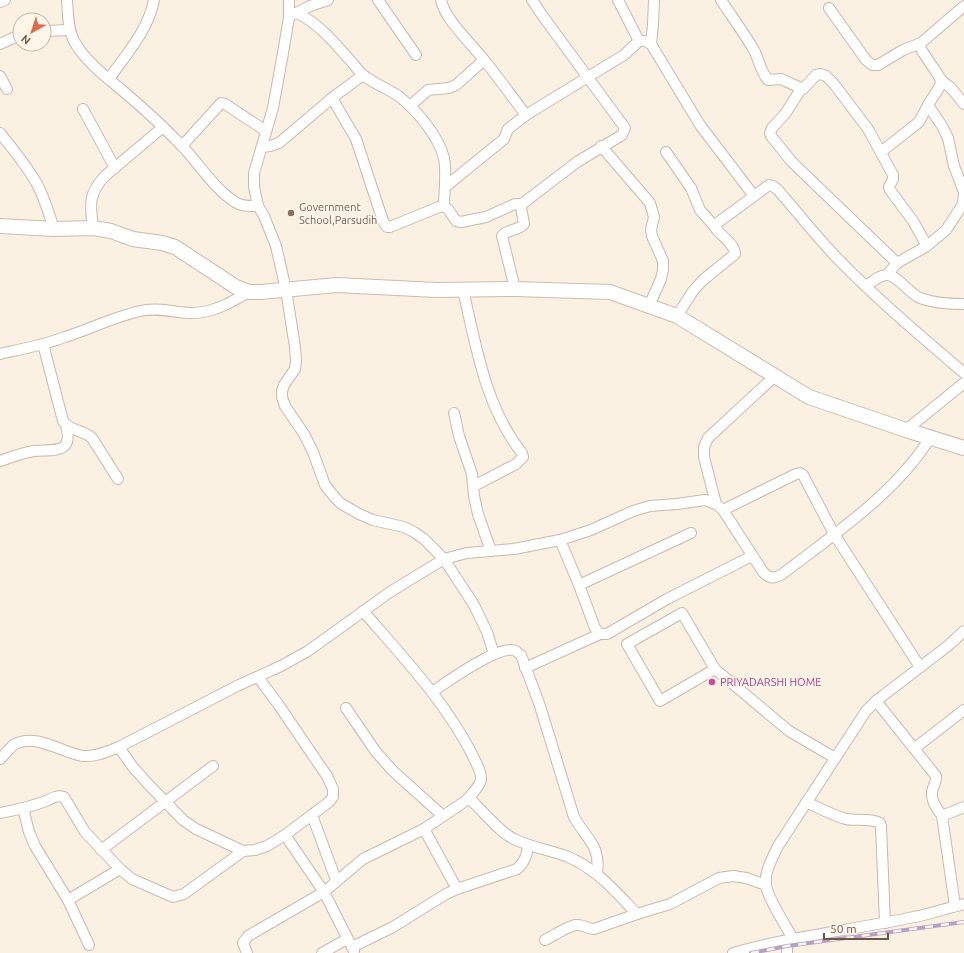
<svg xmlns="http://www.w3.org/2000/svg" width="964" height="953" font-family="Ubuntu,sans-serif">
  <rect width="100%" height="100%" fill="#fbf1e3"/>
  <g fill="none" stroke-linecap="round" stroke-linejoin="round">
    <defs>
      <g id="minor">
        <path d="M67 0C68 14 68 29 74 41 85 61 106 77 123 91 143 108 163 126 181 145 198 162 214 189 235 202 242 207 250 206 258 206"/>
        <path d="M289 0V17L283 53 273 108 254 173V187L258 206 264 216 276 246 286 290 295 347 296 361 295 369 284 385 282 391V397L285 406 304 434 313 452 325 485 332 494 340 503 359 514 373 520 404 527 414 532 424 539 444 559 390 592 308 651 281 666 237 686 119 747 132 766 149 785 183 820 196 829 243 851 255 850 267 846 285 835 324 892 363 859 424 829 461 804 469 798C481 809 499 832 514 839 530 847 549 850 566 856 596 868 615 891 637 914L670 904 719 878 733 876 746 878 766 885"/>
        <polyline points="378,0 416,55"/>
        <path d="M441 0C445 20 472 44 484 60 499 78 512 97 526 115L624 55 639 41"/>
        <path d="M618 0 639 41H645L651 44 700 125 754 196 716 224 715 227 717 230C722 236 735 245 735 254L703 280 693 291 677 316"/>
        <path d="M721 0C732 17 745 34 755 52 759 61 761 72 768 80L781 79 803 89 816 75 821 74 826 76 834 84 868 129 893 175V179L889 187 890 190 913 221 927 246"/>
        <polyline points="0,2 5,0"/>
        <polyline points="829,8 866,60 872,65 878,65 903,50 921,43"/>
        <path d="M297 13C319 24 333 41 349 59 354 64 358 71 363 75 373 83 386 88 397 95 416 109 438 135 444 158 447 173 444 191 444 207"/>
        <polyline points="292,15 310,6 328,0"/>
        <polyline points="44,31 70,30"/>
        <polyline points="0,44 20,35"/>
        <polyline points="651,44 653,25 654,0"/>
        <polyline points="0,76 7,89"/>
        <path d="M109 79C126 54 148 31 154 0"/>
        <polyline points="941,80 951,88 964,104"/>
        <polyline points="801,89 785,114 772,128 770,133 771,136 792,162 897,263"/>
        <polyline points="332,98 356,139 383,221 387,227 390,227 439,207 444,207 448,209 456,221 461,222 486,217 515,204 522,204"/>
        <polyline points="410,106 428,90 449,88 456,85 484,60"/>
        <polyline points="83,109 115,168"/>
        <path d="M0 133C13 149 27 166 37 184 45 199 49 214 54 229"/>
        <polyline points="182,146 221,103 225,104 266,131"/>
        <polyline points="601,146 650,203 654,217 651,230 652,236 663,261 663,270 661,279 649,306"/>
        <polyline points="262,147 270,146 279,143 332,98 363,75"/>
        <polyline points="666,152 691,188 700,210 715,227"/>
        <polyline points="881,152 919,122 928,105 940,86 941,80 937,73 922,51 920,46 921,43 964,6"/>
        <polyline points="445,187 504,139 508,129 526,115"/>
        <path d="M754 196 769 185 773 186 778 190C799 214 818 239 840 261 879 301 922 337 964 373"/>
        <path d="M93 228C90 205 88 194 105 176L163 127"/>
        <polyline points="887,275 897,263 927,246 946,230 963,204 964,192 954,166 948,138 942,126 928,105"/>
        <path d="M866 286C872 282 880 274 888 275 897 276 909 292 918 297 931 303 950 304 964 304"/>
        <path d="M515 289 502 236C507 229 518 231 524 224L521 207 522 204 577 162 622 135 625 128 542 15 532 0"/>
        <path d="M463 290C476 345 485 407 522 453L523 457 516 464 474 486"/>
        <path d="M43 344 63 421C71 432 82 429 92 438L118 479"/>
        <path d="M0 354C22 349 44 345 65 337 90 329 114 317 140 311 157 307 172 312 189 313 211 314 230 303 249 292"/>
        <polyline points="454,413 459,436 472,474 474,496 478,514 491,551"/>
        <polyline points="906,430 964,383"/>
        <path d="M0 461C11 457 22 453 34 451 53 449 74 455 66 426"/>
        <polyline points="716,504 704,457 704,447 708,438 775,376"/>
        <polyline points="723,510 796,474 800,473 803,475 834,534 920,667"/>
        <polyline points="560,540 579,585 595,628 600,634 607,634 667,599 752,556"/>
        <polyline points="579,585 691,533"/>
        <path d="M363 611C402 656 444 700 472 754 475 762 482 771 481 780 479 787 473 792 469 798"/>
        <path d="M494 654 487 632 474 605 444 559 467 553 514 549 560 540 591 530 633 511 650 506 677 504 705 500 716 504 723 510 763 572C769 578 773 579 781 575 833 535 895 494 930 438"/>
        <polyline points="525,668 600,634"/>
        <polyline points="715,669 682,613 627,644 660,701 715,669 789,731 835,758"/>
        <polyline points="258,677 278,704 327,776 333,789 333,797 329,802 285,835"/>
        <path d="M432 692C446 683 500 643 516 651 516 651 520 655 521 655L540 706 574 817C586 839 601 845 597 873"/>
        <path d="M876 701 936 776C937 782 933 785 932 792 931 802 937 808 942 816L955 906"/>
        <polyline points="346,708 376,752 393,771 443,816"/>
        <polyline points="915,748 964,710"/>
        <path d="M0 759C5 755 10 747 15 744 37 733 62 753 83 756 96 757 108 751 119 747"/>
        <path d="M806 802C819 808 832 815 846 819 857 821 871 818 880 823L881 826 885 923"/>
        <polyline points="23,808 29,832 35,846 68,900 89,945"/>
        <path d="M0 813C16 810 31 807 46 801 52 798 57 795 64 797L85 832 120 869 132 879 173 897 184 894 243 851"/>
        <polyline points="312,815 336,880"/>
        <polyline points="942,816 964,807"/>
        <polyline points="424,829 457,889"/>
        <polyline points="101,850 213,766"/>
        <polyline points="68,900 120,869"/>
        <path d="M545 940C553 936 568 926 576 925 583 924 588 929 594 929L637 914"/>
        <path d="M352 947 393 927 446 894 457 889 517 869C525 862 527 855 528 845"/>
        <polyline points="247,953 243,943 248,936 324,892 354,951"/>
        <polyline points="322,953 347,939"/>
        <path d="M733 953C792 936 853 930 914 917 931 914 947 908 964 904"/>
        <path d="M787 953V946L793 939C786 926 767 897 766 885 764 872 773 857 778 846L866 711 876 701 949 645 964 631"/>
      </g>
      <polyline id="secondary" points="0,226 54,229 93,228 111,231 133,239 162,243 175,247 236,287 249,292 261,292 337,285 436,290 515,289 610,292 677,316 809,397 906,430 964,448"/>
    </defs>
    <use href="#minor" stroke="#cbb8aa" stroke-width="12"/>
    <use href="#secondary" stroke="#d0baaa" stroke-width="16"/>
    <use href="#minor" stroke="#fff" stroke-width="10"/>
    <use href="#secondary" stroke="#fff" stroke-width="14"/>
    <defs>
      <polyline id="rail" points="751,953 787,946 964,922"/>
    </defs>
    <use href="#rail" stroke="#b3a2c3" stroke-width="4"/>
    <use href="#rail" stroke="#fef5e9" stroke-width="2.5" stroke-dasharray="8" stroke-linecap="butt"/>
  </g>
  <circle fill="#8d6e63" stroke="#fef5e9" stroke-width="1.5" cx="291" cy="213" r="4"/>
  <circle fill="#d1479c" stroke="#fef5e9" stroke-width="1.5" cx="712" cy="682" r="4"/>
  <g text-anchor="middle" dominant-baseline="central" stroke-width="4" stroke-linejoin="round" paint-order="stroke">
    <g font-size="11" fill="#785e54" stroke="#fef5e9" text-anchor="start">
      <text x="299" y="207">Government<tspan x="299" dy="13">School,Parsudih</tspan></text>
    </g>
    <g font-size="11" fill="#b23c85" stroke="#fef5e9" text-anchor="start">
      <text x="720" y="682">PRIYADARSHI HOME</text>
    </g>
  </g>
  <g transform="translate(32 32) rotate(219)"><circle r="19" fill="#fef5e9" stroke="#c6b6a9"/>
  <path d="M0-3L7 15L0 10L-7 15Z" fill="#df6b4e"/>
  <text y="-6" font-size="11" font-weight="bold" text-anchor="middle" fill="#71574a">N</text>
  </g>
  <path d="M824 933v6h64v-6" fill="none" stroke="#71574a" stroke-width="2"/>
  <text x="830" y="933" font-size="12" fill="#71574a" stroke="#fef5e9" stroke-width="3" paint-order="stroke">50 m</text>
</svg>
